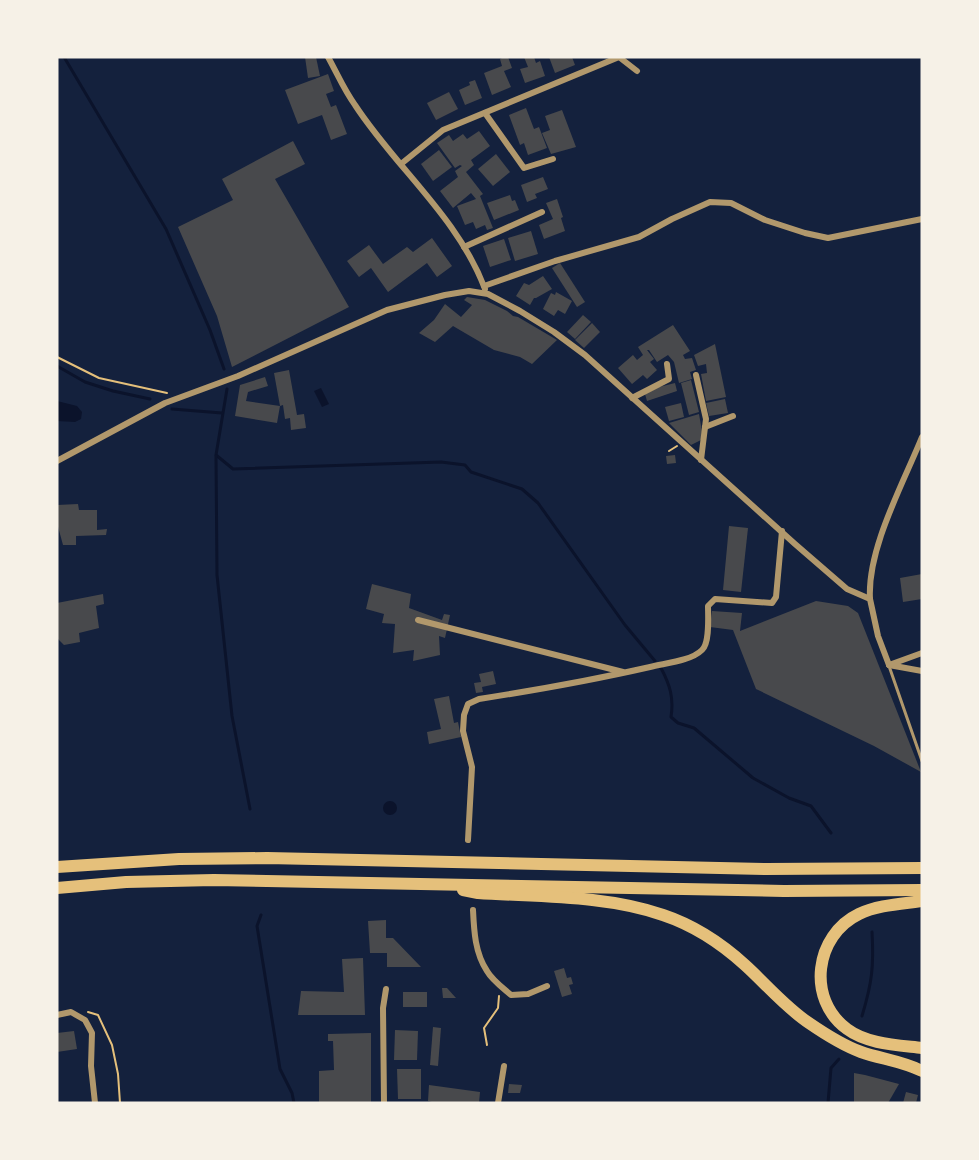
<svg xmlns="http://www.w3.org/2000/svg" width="979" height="1160" font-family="'Work Sans',sans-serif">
  <rect width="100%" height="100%" fill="#14213d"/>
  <g fill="#0b132b">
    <polygon points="321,388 329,404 322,407 314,391"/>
    <polygon points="57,401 77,406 82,412 81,419 75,422 57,421"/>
    <circle cx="390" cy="808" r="7"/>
  </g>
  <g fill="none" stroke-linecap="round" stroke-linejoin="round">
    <g stroke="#0b132b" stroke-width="3">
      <polyline points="64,57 166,229 210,330 224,369"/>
      <polyline points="57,366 85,382 113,391 150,399"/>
      <polyline points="227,389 216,455 233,469 441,462 465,465 471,472 522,489 538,503 625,625 655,661"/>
      <polyline points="172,409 222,413"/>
      <polyline points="216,456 217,575 232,716 250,809"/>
      <path d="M661 668C670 685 674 698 671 717L678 723 694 728 753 778 789 798 811 806 831 833"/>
      <polyline points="261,915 257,926 280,1069 292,1093 294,1103"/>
      <path d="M862 1016C872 983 874 966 872 932"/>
      <polyline points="828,1103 831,1068 839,1059"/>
    </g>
  </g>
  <g fill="#48494c">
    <polygon points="305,57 316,57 320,76 308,78"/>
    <polygon points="504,57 508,57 512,68 504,71 511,87 492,95 484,73 502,66 500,59"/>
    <polygon points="524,57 534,57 536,63 540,61 545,76 525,83 520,69 528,67"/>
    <polygon points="549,57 572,57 575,65 555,73"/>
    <polygon points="328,74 334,91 326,94 331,107 336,105 347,134 331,140 322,115 298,124 285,90"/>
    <polygon points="475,80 482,98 465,105 459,90 470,85 469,82"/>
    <polygon points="449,92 458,109 436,120 427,103"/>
    <polygon points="526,108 534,129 539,127 547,148 528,155 524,143 520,145 509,115"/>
    <polygon points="562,110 576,147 551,154 542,133 550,130 545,116"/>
    <polygon points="479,131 490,146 471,160 474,165 466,172 483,194 480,196 493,228 487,230 485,225 476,229 473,222 465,225 457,206 476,199 471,193 453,208 440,191 458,177 455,171 462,166 460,165 455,168 437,143 449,135 453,141 463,134 467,139"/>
    <polygon points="293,141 305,164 275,179 349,307 232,367 217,316 178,227 233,200 222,179"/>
    <polygon points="439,150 452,167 433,181 421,164"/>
    <polygon points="496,154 510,172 493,186 478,169"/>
    <polygon points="543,177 548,189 535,194 537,198 527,202 521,185"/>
    <polygon points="510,195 512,201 515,200 519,210 494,220 487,203"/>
    <polygon points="557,199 563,217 561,218 565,231 544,239 539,225 553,219 546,203"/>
    <polygon points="531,231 538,254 515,261 508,238"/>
    <polygon points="432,238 452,266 437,277 427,263 388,292 371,268 359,277 347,261 369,245 383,264 407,247 413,252"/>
    <polygon points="504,239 511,260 490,267 483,246"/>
    <polygon points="560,263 585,302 577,307 552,268"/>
    <polygon points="543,276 552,289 536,298 534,298 530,305 516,296 524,283 529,285"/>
    <polygon points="556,292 572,301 565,314 558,310 554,316 543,309 551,293 555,295"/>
    <polygon points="467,297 485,300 507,311 513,316 518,317 557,340 532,364 520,357 494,350 453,326 435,342 419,333 434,320 445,304 461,317 472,305 464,300"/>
    <polygon points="583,315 591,322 575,339 567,332"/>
    <polygon points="592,323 600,332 584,348 575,340"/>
    <polygon points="673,325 690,351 683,355 685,359 692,358 696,370 690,372 692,379 679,383 674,362 668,355 657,362 649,350 647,350 654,359 650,362 657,370 647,379 643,375 632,384 618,368 633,355 637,360 643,355 638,347"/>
    <polygon points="715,344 726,397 706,401 701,374 707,373 706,364 698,366 694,355"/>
    <polygon points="289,370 297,415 304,414 306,428 291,430 290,418 285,419 283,405 280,406 274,373"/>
    <polygon points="265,377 268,386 248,392 246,401 280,406 277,423 235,416 240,385"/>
    <polygon points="691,380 699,412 689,415 681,383"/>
    <polygon points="675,383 677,391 647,401 645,394 659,387"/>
    <polygon points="725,399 728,413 709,416 706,403"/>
    <polygon points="681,403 684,417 669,421 665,407"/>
    <polygon points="699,414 702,431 701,440 691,445 669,423"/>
    <polygon points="675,455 676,463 667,464 666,456"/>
    <polygon points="78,504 79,510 97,510 97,530 107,529 106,535 76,536 76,545 63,545 57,523 57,505"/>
    <polygon points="729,526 748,528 741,592 723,590"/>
    <polygon points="922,574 922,599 903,602 900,578"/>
    <polygon points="372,584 411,594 409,608 442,620 444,614 450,615 445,638 439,636 440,655 413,661 414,650 393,653 395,624 382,623 384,614 366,609"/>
    <polygon points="103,594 104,604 96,606 99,628 79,633 80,642 64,645 58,639 57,603"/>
    <polygon points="816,601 848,606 858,613 921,772 874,746 756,689 733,630 710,627 712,611 742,613 740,631"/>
    <polygon points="493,671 496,684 482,687 483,692 476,693 474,683 481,682 479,674"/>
    <polygon points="449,696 454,723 458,722 461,737 429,744 427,732 441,729 434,699"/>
    <polygon points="386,920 386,938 393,938 421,967 387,967 387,953 370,953 368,921"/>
    <polygon points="363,958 365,1015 298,1015 301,991 344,992 342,959"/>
    <polygon points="564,968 567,978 571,977 573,984 569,985 572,994 562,997 554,971"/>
    <polygon points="442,988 447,988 456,998 443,998"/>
    <rect x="403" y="992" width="24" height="15"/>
    <polygon points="433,1027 441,1028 438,1066 430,1065"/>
    <polygon points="395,1030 418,1031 417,1060 394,1060"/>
    <polygon points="74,1031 77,1049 57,1052 57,1033"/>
    <polygon points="371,1033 371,1103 319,1103 319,1071 334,1070 333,1041 328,1041 328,1034"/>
    <polygon points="397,1069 421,1069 421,1099 398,1099"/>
    <polygon points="854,1073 865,1075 899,1084 888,1103 854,1103"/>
    <polygon points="509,1084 522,1085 520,1093 508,1093"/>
    <polygon points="429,1085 480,1092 479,1103 435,1103 428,1101"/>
    <polygon points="906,1092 918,1095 916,1103 903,1103"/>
  </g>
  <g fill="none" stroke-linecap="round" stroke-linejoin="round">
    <g stroke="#e5c07b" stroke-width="2">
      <polyline points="57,357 99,378 167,393"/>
      <polyline points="669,451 677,446"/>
      <polyline points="88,1012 98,1015 112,1045 118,1074 120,1103"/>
      <polyline points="487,1045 484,1028 498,1008 499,996"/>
    </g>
    <polyline stroke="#b1986c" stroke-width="3" points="889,666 922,761"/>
    <g stroke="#b1986c" stroke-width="6">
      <path d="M328 57C337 73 344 90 355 105 396 168 458 217 485 289"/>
      <polyline points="619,57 637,71"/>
      <polyline points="485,113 524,168 553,159"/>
      <polyline points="401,164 443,130 619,57"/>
      <polyline points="464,247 542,212"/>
      <polyline points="484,286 555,261 639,237 672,219 710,202 731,203 765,220 805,233 828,238 922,219"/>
      <polyline points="696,375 706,419 701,460"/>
      <polyline points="632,398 669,379 667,364"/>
      <polyline points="705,427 733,416"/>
      <polyline points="57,461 165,403 238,376 387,310 445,295 469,291 488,294 520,311 554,332 585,355 795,544 847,589 870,599 878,636 889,665"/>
      <path d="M870 599C867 549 903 484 922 437"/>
      <polyline points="418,620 623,672"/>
      <polyline points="889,665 922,653"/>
      <polyline points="889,665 922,671"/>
      <path d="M468 840 472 767 463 731 464 715 468 704 479 699C537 690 593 680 650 667 666 663 691 661 702 650 710 643 708 616 708 606L715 599 772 603 776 597 782 531"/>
      <path d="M473 910C474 931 475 953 487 971 492 980 503 988 511 995L528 994 547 986"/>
      <polyline points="57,1015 71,1012 85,1020 92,1033 91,1066 95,1103"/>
      <polyline points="384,1103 383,1008 386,989"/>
      <polyline points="498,1103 504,1066"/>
    </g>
    <g stroke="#e5c07b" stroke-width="12">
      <polyline points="57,867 179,859 267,858 767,869 922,868"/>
      <polyline points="57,888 126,882 214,880 784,891 922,890"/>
      <path d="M463 890 478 893C538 897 606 895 663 915 693 925 722 944 745 965 766 984 785 1007 809 1023 825 1034 842 1045 861 1052 881 1059 902 1061 922 1071"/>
      <path d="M922 901C901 904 878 905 859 914 815 935 806 999 847 1029 867 1044 897 1045 922 1048"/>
    </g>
  </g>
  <rect width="979" height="1160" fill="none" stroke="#f6f1e7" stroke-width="117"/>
</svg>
